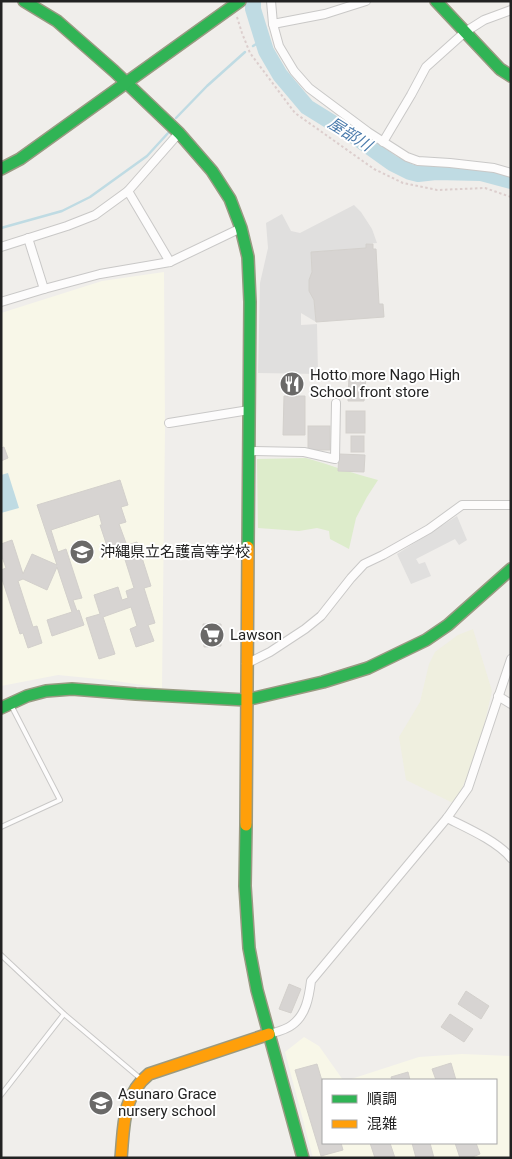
<svg xmlns="http://www.w3.org/2000/svg" width="512" height="1159" font-family="Roboto,'Noto Sans JP',sans-serif">
  <rect width="100%" height="100%" fill="#f0eeeb"/>
  <g fill="#f8f7e8">
    <polygon points="164,272 165,429 162,688 109,680 58,675 1,686 1,313 102,281"/>
    <polygon points="304,1037 319,1046 343,1080 323,1080 323,1143 496,1143 496,1080 348,1080 419,1057 462,1054 511,1056 511,1158 313,1158 285,1052"/>
  </g>
  <polygon fill="#efefdf" points="473,629 492,691 478,752 455,804 406,780 399,737 420,702 429,664 435,652 458,635"/>
  <path fill="#ddeccb" d="M306 458C331 465 354 474 378 480L367 497 356 518 349 549 330 539 329 531 317 528 299 531 258 528 257 459Z"/>
  <g fill="#e0dfde">
    <polygon points="354,205 361,212 372,229 377,243 366,244 366,248 311,252 312,272 309,280 309,291 314,300 316,322 301,313 301,325 317,324 318,374 258,373 260,283 268,248 266,223 282,214 291,231 300,233"/>
    <polygon points="457,516 467,540 459,545 455,539 416,559 419,564 425,562 431,576 411,584 397,554"/>
  </g>
  <polygon fill="#bfdbe3" points="8,473 19,508 1,513 1,475"/>
  <g fill="none" stroke-linecap="round" stroke-linejoin="round">
    <g stroke="#bfdbe3" stroke-width="2.5">
      <polyline points="253,46 263,40"/>
      <polyline points="176,118 207,86 245,52"/>
      <polyline points="1,228 62,211 90,197 147,156 169,132"/>
    </g>
    <polyline stroke="#bfdbe3" stroke-width="16" points="253,1 253,9 266,51 280,75 307,107 357,138 392,163 410,172 418,174 436,172 481,173 511,181"/>
  </g>
  <g fill="#d7d4d2" stroke="#d3d0cc">
    <polygon points="366,244 373,244 373,249 376,249 379,304 383,304 384,317 316,322 314,300 309,291 309,280 312,272 311,252 366,248"/>
    <polygon points="349,376 366,377 364,401 348,401"/>
    <polygon points="284,396 305,396 305,435 283,435"/>
    <rect x="346" y="411" width="19" height="22"/>
    <rect x="308" y="426" width="22" height="24"/>
    <rect x="351" y="436" width="13" height="16"/>
    <polygon points="4,447 8,458 1,461 1,448"/>
    <polygon points="339,454 365,455 364,472 338,471"/>
    <polygon points="120,480 128,505 121,507 126,522 119,524 126,543 108,549 100,525 102,525 99,514 51,530 58,552 66,549 82,598 73,600 77,611 79,610 84,625 52,636 47,620 72,612 57,567 47,590 23,579 18,581 33,627 37,626 42,643 28,648 23,633 20,634 1,576 1,570 6,568 1,554 1,544 12,540 23,574 32,554 57,565 37,505"/>
    <polygon points="137,542 151,586 144,588 155,623 148,625 154,641 136,647 130,629 137,626 131,607 103,617 115,654 99,659 86,618 100,614 94,595 118,587 122,600 128,598 126,591 134,588 121,547"/>
    <polygon points="203,624 221,624 221,646 204,647"/>
    <polygon points="289,984 301,989 291,1013 279,1009"/>
    <polygon points="466,991 489,1006 481,1019 458,1004"/>
    <polygon points="450,1014 473,1029 464,1042 441,1027"/>
    <polygon points="451,1063 456,1080 436,1080 432,1069"/>
    <polygon points="317,1064 323,1084 323,1143 341,1143 343,1150 321,1156 295,1070"/>
    <polygon points="408,1072 410,1080 392,1080 391,1077"/>
    <polygon points="370,1143 390,1143 395,1158 375,1158"/>
    <polygon points="412,1143 430,1143 434,1158 416,1158"/>
    <polygon points="455,1143 476,1143 480,1154 470,1158 460,1158"/>
  </g>
  <g fill="none" stroke-linecap="round" stroke-linejoin="round">
    <defs>
      <g id="lane">
        <polyline points="1,827 60,800 11,705"/>
        <polyline points="1,955 64,1014 141,1079"/>
        <polyline points="1,1095 64,1014"/>
      </g>
      <g id="street">
        <polyline points="271,1 273,24 325,14 366,1"/>
        <polyline points="273,24 279,46 294,71 309,88 368,132 407,157 418,161 450,163 494,168 511,173"/>
        <polyline points="383,142 411,95 426,67 465,32 484,20 511,10"/>
        <polyline points="128,191 179,133"/>
        <polyline points="28,238 44,289"/>
        <polyline points="1,247 67,226 95,215 128,191 170,262"/>
        <polyline points="1,302 44,289 100,274 170,262 241,228"/>
        <polyline points="169,423 249,410"/>
        <polyline points="249,451 304,452 335,459 336,403"/>
        <polyline points="246,664 270,652 305,629 321,616 351,578 364,564 383,555 429,529 462,505 511,505"/>
        <polyline points="498,696 511,704"/>
        <path d="M447 818C467 828 497 841 511 858"/>
        <path d="M269 1034C276 1032 286 1030 292 1025 306 1015 309 997 311 981L447 818 468 788 511 659"/>
      </g>
      <g id="fast">
        <polyline points="24,1 57,21 114,71 179,133 212,171 230,199 241,228 248,257 250,302 248,547"/>
        <polyline points="436,1 500,69 511,76"/>
        <polyline points="1,169 20,159 240,1"/>
        <polyline points="1,708 27,696 46,691 72,689 136,694 246,700 323,682 368,668 426,640 448,625 511,569"/>
        <polyline points="246,825 245,886 249,948 257,990 303,1158"/>
      </g>
      <g id="slow">
        <polyline points="246,825 248,547"/>
        <path d="M121 1158C124 1126 122 1096 149 1074L269 1034"/>
      </g>
    </defs>
    <use href="#lane" stroke="#c9c8c7" stroke-width="6"/>
    <use href="#street" stroke="#c9c8c7" stroke-width="10"/>
    <use href="#fast" stroke="#999a82" stroke-width="14"/>
    <use href="#slow" stroke="#999a82" stroke-width="14"/>
    <polyline stroke="#dccecd" stroke-width="2" stroke-dasharray="2.5 2.5" stroke-linecap="butt" points="237,17 242,33 250,53 295,113 374,169 403,183 437,190 485,188 511,197"/>
    <use href="#lane" stroke="#fdfcfc" stroke-width="4"/>
    <use href="#street" stroke="#fdfcfc" stroke-width="8"/>
    <use href="#fast" stroke="#30b455" stroke-width="11"/>
    <use href="#slow" stroke="#ff9f0a" stroke-width="11"/>
  </g>
  <defs>
    <symbol id="restaurant-disc" viewBox="-11 -11 22 22"><circle r="9.5" fill="#6a6968" stroke="#fff"/><path d="M-5-6h1v4h1v-4h1v4h1v-4h1v5L-1.5 .5V6h-2V.5L-5-1ZM5-6V6H3V1.5H1.5Q1.5-4 5-6Z" fill="#fff"/></symbol>
    <symbol id="school-disc" viewBox="-11 -11 22 22"><circle r="9.5" fill="#6a6968" stroke="#fff"/><path d="M0-5L7-2L0 1L-7-2ZM-4 1L0 2.5L4 1V4Q0 6-4 4Z" fill="#fff"/></symbol>
    <symbol id="supermarket-disc" viewBox="-11 -11 22 22"><circle r="9.5" fill="#6a6968" stroke="#fff"/><path d="M-6-5.5h2.5l.6 2H6L4.5 2H-2.5L-4.4-4H-6ZM-1.5 3.2a1.3 1.3 0 1 0 .1 0ZM3 3.2a1.3 1.3 0 1 0 .1 0Z" fill="#fff"/></symbol>
  </defs>
  <g fill-rule="evenodd">
    <use href="#restaurant-disc" x="278" y="370" width="28" height="28"/>
    <use href="#school-disc" x="68" y="538" width="28" height="28"/>
    <use href="#supermarket-disc" x="198" y="621" width="28" height="28"/>
    <use href="#school-disc" x="87" y="1089" width="28" height="28"/>
  </g>
  <g text-anchor="middle" dominant-baseline="central" stroke-width="4" stroke-linejoin="round" paint-order="stroke">
    <g font-size="15" fill="#222" stroke="#fff" text-anchor="start">
      <text x="310" y="375">Hotto more Nago High<tspan x="310" dy="17">School front store</tspan></text>
      <text x="100" y="552">沖縄県立名護高等学校</text>
      <text x="230" y="635">Lawson</text>
      <text x="118" y="1094">Asunaro Grace<tspan x="118" dy="17">nursery school</tspan></text>
    </g>
    <g font-size="16" font-style="italic" fill="#4a7aab" stroke="#fff">
      <text transform="translate(350 134) rotate(32)">屋部川</text>
    </g>
  </g>
  <rect width="512" height="1159" fill="none" stroke="#222222" stroke-width="5"/>
  <rect x="322" y="1079" width="175" height="65" fill="#ffffff" stroke="#a7a7a7"/>
  <rect x="332" y="1095" width="25" height="8" fill="#30b455" stroke="#a7a7a7"/>
  <text x="367" y="1104" font-size="15" fill="#222222">順調</text>
  <rect x="332" y="1120" width="25" height="8" fill="#ff9f0a" stroke="#a7a7a7"/>
  <text x="367" y="1129" font-size="15" fill="#222222">混雑</text>
</svg>
